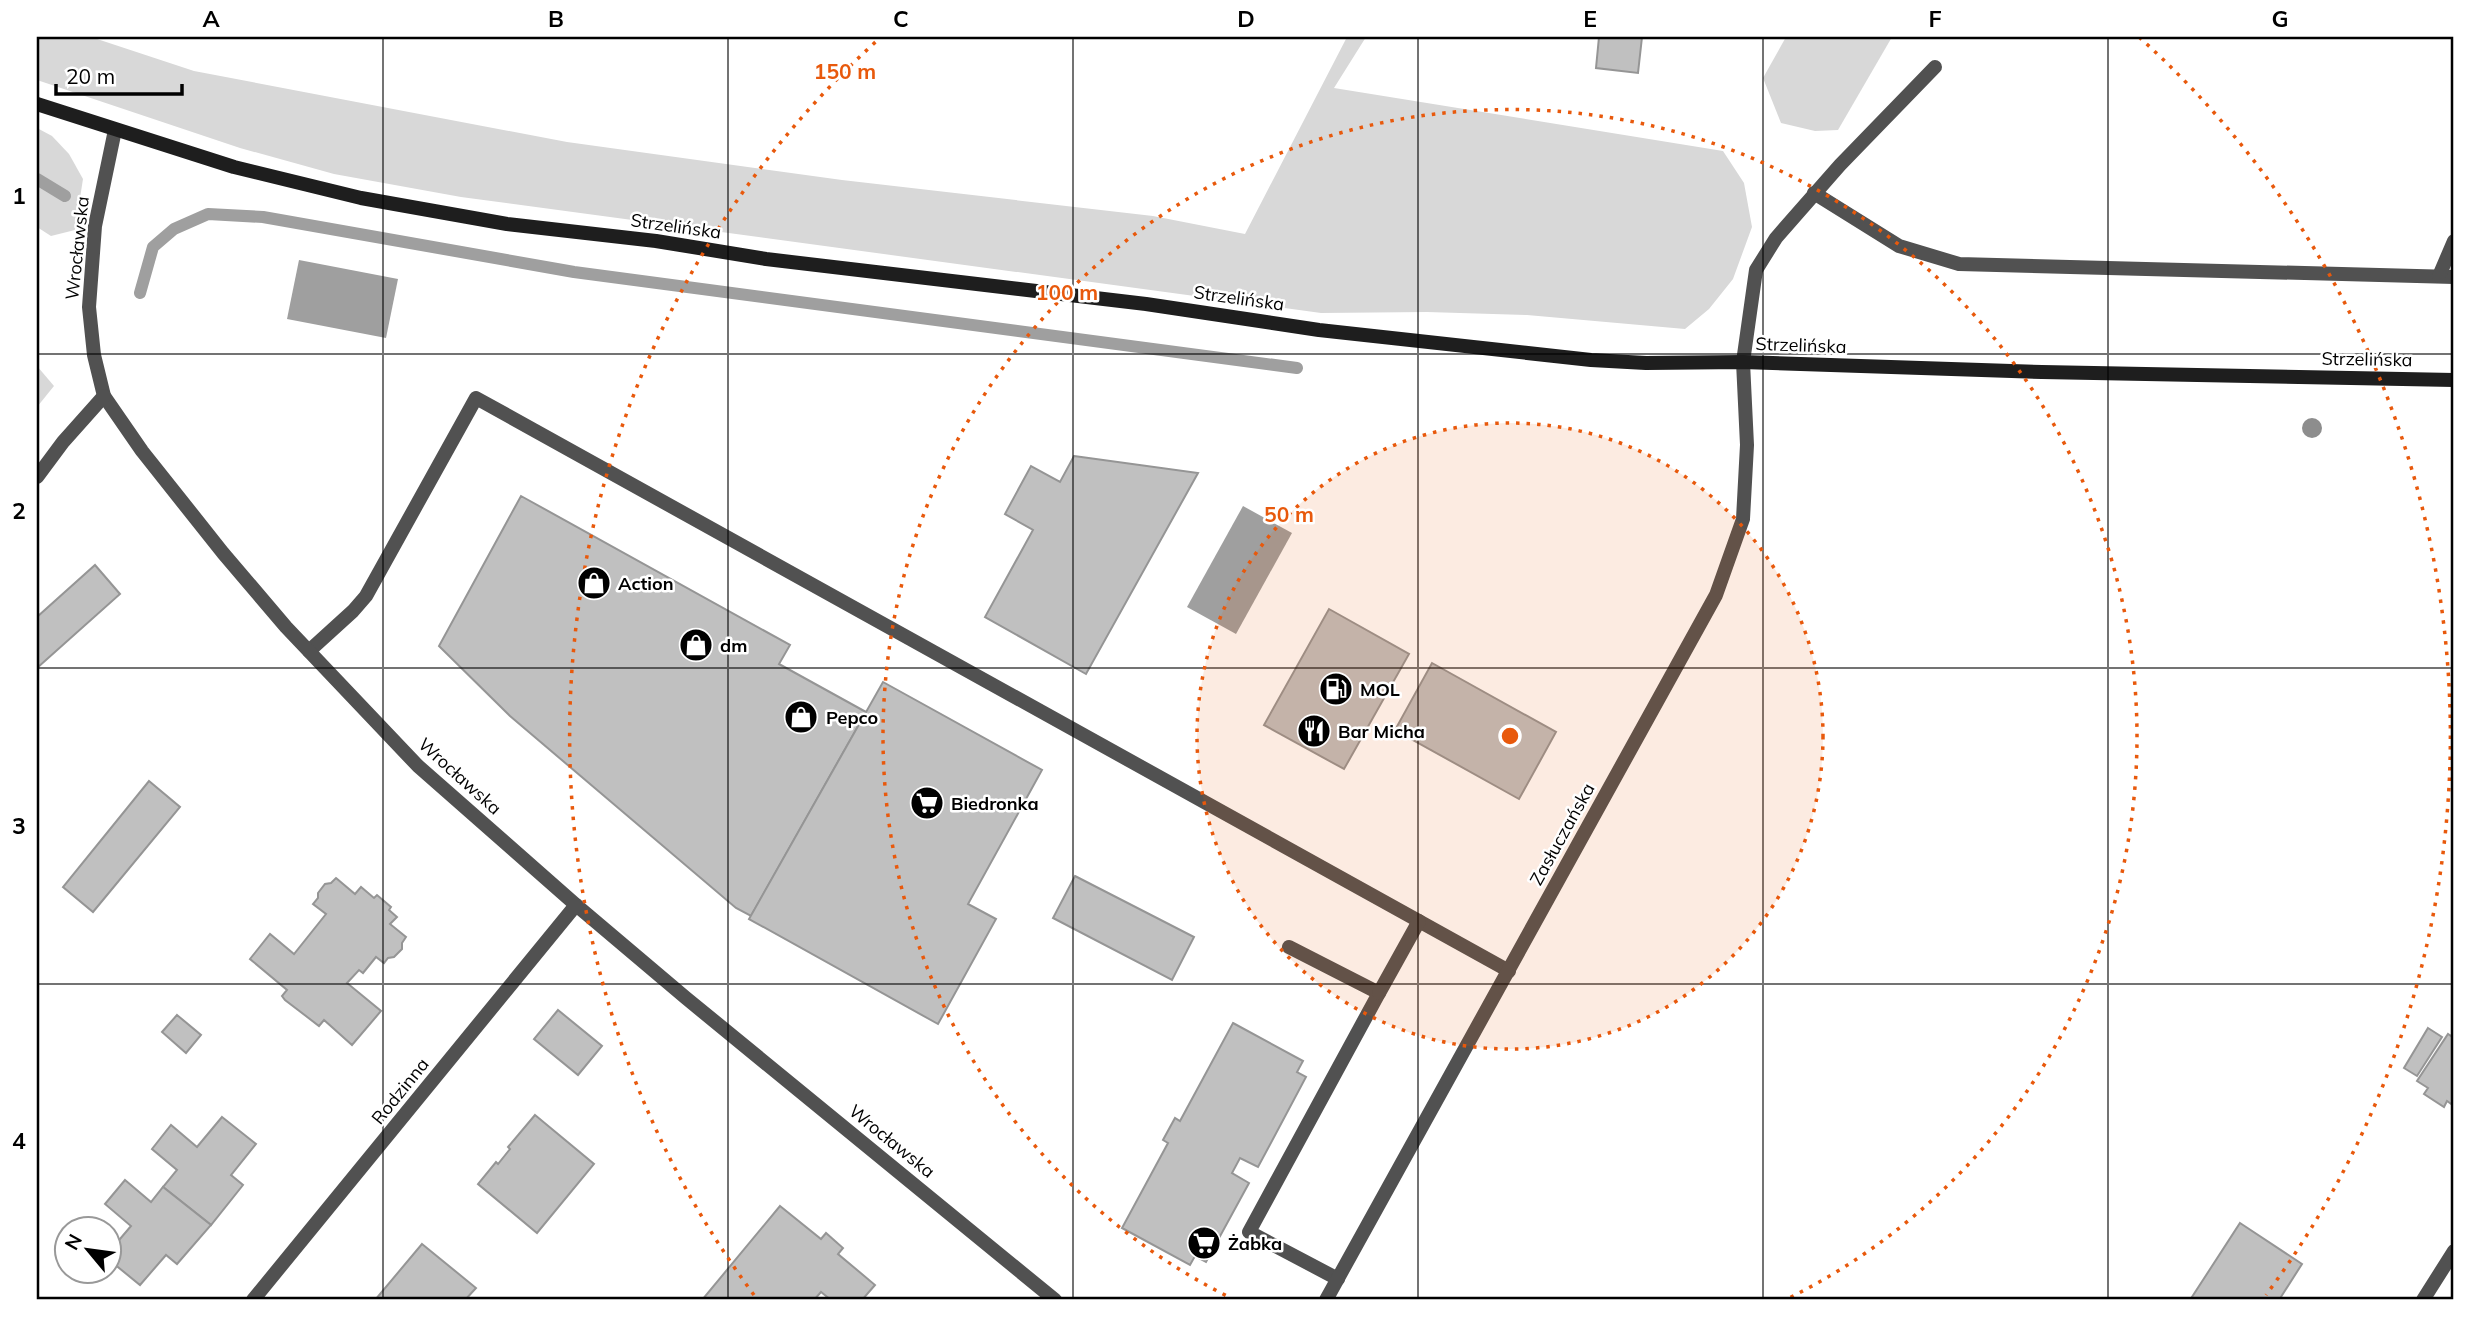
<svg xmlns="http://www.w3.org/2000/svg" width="2491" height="1337" font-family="Mulish,sans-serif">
  <rect width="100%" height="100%" fill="#fff"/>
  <g fill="#d8d8d8">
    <polygon points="37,37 91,37 194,71 567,142 842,180 1153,216 1245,234 1347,37 1366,37 1334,88 1723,151 1744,183 1752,227 1733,279 1709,309 1685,329 1527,315 1427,312 1321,313 461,197 334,174 240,148 37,80"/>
    <polygon points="1786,37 1892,37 1838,130 1815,131 1781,123 1763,78"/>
    <polygon points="37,128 52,136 69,154 83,179 75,230 51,236 37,227"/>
    <polygon points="37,366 54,386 37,407"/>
  </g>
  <g fill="#9f9f9f">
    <polygon points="299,260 398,279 386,338 287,319"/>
    <polygon points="1243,506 1292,533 1236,634 1187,607"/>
  </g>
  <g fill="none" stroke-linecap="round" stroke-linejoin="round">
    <g stroke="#9f9f9f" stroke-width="12">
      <polyline points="37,179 65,196"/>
      <polyline points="140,293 153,247 174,229 208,214 263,217 574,272 1297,368"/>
    </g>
  </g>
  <g fill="#c0c0c0" stroke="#959595" stroke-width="2">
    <polygon points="1599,37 1642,37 1638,73 1596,68"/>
    <polygon points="1074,456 1198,473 1086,674 985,617 1033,530 1005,514 1031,466 1060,482"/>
    <polygon points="521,496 790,645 779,664 866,712 751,916 736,908 510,716 439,646"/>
    <polygon points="95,565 120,594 37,668 37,617"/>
    <polygon points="1329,609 1409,654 1344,769 1264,725"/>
    <polygon points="1432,663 1556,732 1519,799 1395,730"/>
    <polygon points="883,682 1042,770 968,904 996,919 938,1024 749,919"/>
    <polygon points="149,781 180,807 93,912 63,887"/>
    <polygon points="1075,876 1194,937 1172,980 1053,918"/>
    <polygon points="336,878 355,894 361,887 374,898 377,895 391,907 389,910 397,917 390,924 406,937 402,943 402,949 394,957 388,958 384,963 376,957 363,973 359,970 347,983 381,1011 352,1045 324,1020 319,1026 285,1000 282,996 287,990 250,959 270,934 294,954 326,914 313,904 318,898 318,893 325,884 331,883"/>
    <polygon points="558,1010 602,1046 578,1075 534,1039"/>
    <polygon points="177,1015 201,1035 186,1053 162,1032"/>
    <polygon points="1233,1023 1303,1061 1297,1072 1306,1077 1258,1167 1240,1158 1232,1173 1249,1183 1206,1262 1195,1256 1190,1265 1122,1228 1168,1143 1163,1140 1175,1118 1180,1121"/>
    <polygon points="2428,1028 2442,1037 2417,1076 2404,1068"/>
    <polygon points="2454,1031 2454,1106 2447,1101 2444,1107 2424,1094 2428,1088 2417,1081 2448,1034 2451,1036"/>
    <polygon points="535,1115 594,1164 537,1233 478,1184 496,1162 498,1164 510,1149 508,1147"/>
    <polygon points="222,1117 256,1144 231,1175 243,1185 211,1225 163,1187 177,1170 152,1149 171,1125 197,1147"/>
    <polygon points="125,1180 151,1202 163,1187 211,1225 177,1264 166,1255 140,1285 108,1259 108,1253 131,1226 105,1204"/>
    <polygon points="780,1206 821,1239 826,1233 843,1248 838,1254 875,1285 862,1300 831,1300 821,1292 814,1300 702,1300"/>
    <polygon points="2240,1223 2302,1264 2279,1300 2190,1300"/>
    <polygon points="422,1244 476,1288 465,1300 375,1300"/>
  </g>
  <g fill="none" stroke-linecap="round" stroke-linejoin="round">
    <g stroke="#515151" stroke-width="14">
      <polyline points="1814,193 1899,246 1959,264 2454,277"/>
      <polyline points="2439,276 2454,241"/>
      <polyline points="1743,362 1756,270 1776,238 1840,165 1935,67"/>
      <polyline points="309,651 353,611 366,596 476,398 1509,971"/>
      <polyline points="1289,947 1379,993 1249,1232 1338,1279"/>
      <polyline points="1379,993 1419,921"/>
      <polyline points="2423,1300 2454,1251"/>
    </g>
    <g stroke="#515151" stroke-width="14">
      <polyline points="115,130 95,226 89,307 94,355 104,396 142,451 223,553 286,627 418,766 576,905 686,998 1055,1300"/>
      <polyline points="37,477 63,442 104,396"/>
      <polyline points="253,1300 576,905"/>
      <polyline points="1326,1300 1716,595 1743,519 1747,445 1743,362"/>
    </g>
    <polyline stroke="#1e1e1e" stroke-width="14" points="37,104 234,167 361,198 507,224 656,241 766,259 1146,304 1319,330 1591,360 1646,363 1743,362 2042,372 2454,380"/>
  </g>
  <circle fill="#8d8d8d" cx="2312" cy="428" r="10"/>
  <path fill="none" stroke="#000" stroke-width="2" stroke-opacity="0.55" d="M383 37V1300M728 37V1300M1073 37V1300M1418 37V1300M1763 37V1300M2108 37V1300M37 354H2454M37 668H2454M37 984H2454"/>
  <circle cx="1510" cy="736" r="313" fill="#e8590c" fill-opacity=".12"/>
  <g fill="none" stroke="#e8590c" stroke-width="3.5" stroke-dasharray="3.5 7">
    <circle cx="1510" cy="736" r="313"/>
    <path d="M1235 1300A627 627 0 1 1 1785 1300"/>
    <path d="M754 1295A940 940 0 0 1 881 37M2139 37A940 940 0 0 1 2266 1295"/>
  </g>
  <defs>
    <symbol id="shop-disc" viewBox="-11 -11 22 22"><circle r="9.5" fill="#000" stroke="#fff"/><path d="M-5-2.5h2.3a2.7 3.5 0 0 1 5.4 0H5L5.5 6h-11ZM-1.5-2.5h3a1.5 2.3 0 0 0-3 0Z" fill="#fff"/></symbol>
    <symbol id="fuel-disc" viewBox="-11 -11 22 22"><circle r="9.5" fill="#000" stroke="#fff"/><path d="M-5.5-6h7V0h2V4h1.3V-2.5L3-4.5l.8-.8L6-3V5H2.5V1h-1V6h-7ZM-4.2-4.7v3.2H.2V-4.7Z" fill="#fff"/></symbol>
    <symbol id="restaurant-disc" viewBox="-11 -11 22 22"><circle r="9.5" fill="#000" stroke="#fff"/><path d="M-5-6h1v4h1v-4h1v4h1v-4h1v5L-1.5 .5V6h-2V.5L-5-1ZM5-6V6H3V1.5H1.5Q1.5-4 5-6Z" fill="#fff"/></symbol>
    <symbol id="supermarket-disc" viewBox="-11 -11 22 22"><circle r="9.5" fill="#000" stroke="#fff"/><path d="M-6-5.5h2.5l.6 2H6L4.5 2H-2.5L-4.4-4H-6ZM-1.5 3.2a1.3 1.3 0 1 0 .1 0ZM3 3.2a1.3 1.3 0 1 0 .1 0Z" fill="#fff"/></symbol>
  </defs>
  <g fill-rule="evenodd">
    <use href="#shop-disc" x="575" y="564" width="38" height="38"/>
    <use href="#shop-disc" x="677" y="626" width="38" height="38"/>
    <use href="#fuel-disc" x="1317" y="670" width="38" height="38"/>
    <use href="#shop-disc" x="782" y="698" width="38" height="38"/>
    <use href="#restaurant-disc" x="1295" y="712" width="38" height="38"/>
    <use href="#supermarket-disc" x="908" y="784" width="38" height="38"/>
    <use href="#supermarket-disc" x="1185" y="1224" width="38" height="38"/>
  </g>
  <g text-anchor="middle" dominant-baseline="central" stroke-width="5" stroke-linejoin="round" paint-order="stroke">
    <g font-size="18" fill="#000" stroke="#fff">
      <text transform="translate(676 226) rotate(8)">Strzelińska</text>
      <text transform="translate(77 248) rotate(-84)">Wrocławska</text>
      <text transform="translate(1239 298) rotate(8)">Strzelińska</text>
      <text transform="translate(1801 345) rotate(2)">Strzelińska</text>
      <text transform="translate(2367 359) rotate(1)">Strzelińska</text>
      <text transform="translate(460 776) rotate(42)">Wrocławska</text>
      <text transform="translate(1562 834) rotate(-61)">Zasłuczańska</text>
      <text transform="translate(400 1091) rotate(-51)">Rodzinna</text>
      <text transform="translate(892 1141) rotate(39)">Wrocławska</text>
    </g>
    <g font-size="18" font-weight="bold" fill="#000" stroke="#fff" text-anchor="start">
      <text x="618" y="583">Action</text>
      <text x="720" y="645">dm</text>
      <text x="1360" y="689">MOL</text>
      <text x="826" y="717">Pepco</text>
      <text x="1338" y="731">Bar Micha</text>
      <text x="951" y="803">Biedronka</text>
      <text x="1228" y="1243">Żabka</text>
    </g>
  </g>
  <circle cx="1510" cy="736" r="10" fill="#e8590c" stroke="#fff" stroke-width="3.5"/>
  <g font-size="21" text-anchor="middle" font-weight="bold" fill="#e8590c" stroke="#fff" stroke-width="5" stroke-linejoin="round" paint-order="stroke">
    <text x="845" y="79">150 m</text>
    <text x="1067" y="300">100 m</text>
    <text x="1289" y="522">50 m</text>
  </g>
  <rect width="2491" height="1337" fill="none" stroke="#ffffff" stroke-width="77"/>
  <g transform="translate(88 1250) rotate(299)"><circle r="33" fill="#ffffff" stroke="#999999" stroke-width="2"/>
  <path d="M0-5L12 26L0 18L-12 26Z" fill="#000000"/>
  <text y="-10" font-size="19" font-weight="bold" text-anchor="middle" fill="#000000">N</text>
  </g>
  <path d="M56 84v10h126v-10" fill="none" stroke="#000000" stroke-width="3.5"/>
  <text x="66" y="84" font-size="21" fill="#000000" stroke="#ffffff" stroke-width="5" paint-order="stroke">20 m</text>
  <rect x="38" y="38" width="2414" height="1260" fill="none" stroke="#000" stroke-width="2.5"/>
  <g font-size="23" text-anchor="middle" font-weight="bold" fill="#000">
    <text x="211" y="27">A</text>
    <text x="556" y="27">B</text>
    <text x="901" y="27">C</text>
    <text x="1246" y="27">D</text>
    <text x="1590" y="27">E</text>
    <text x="1935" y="27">F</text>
    <text x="2280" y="27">G</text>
    <text x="19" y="204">1</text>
    <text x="19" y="519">2</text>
    <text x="19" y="834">3</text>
    <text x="19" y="1149">4</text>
  </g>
</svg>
